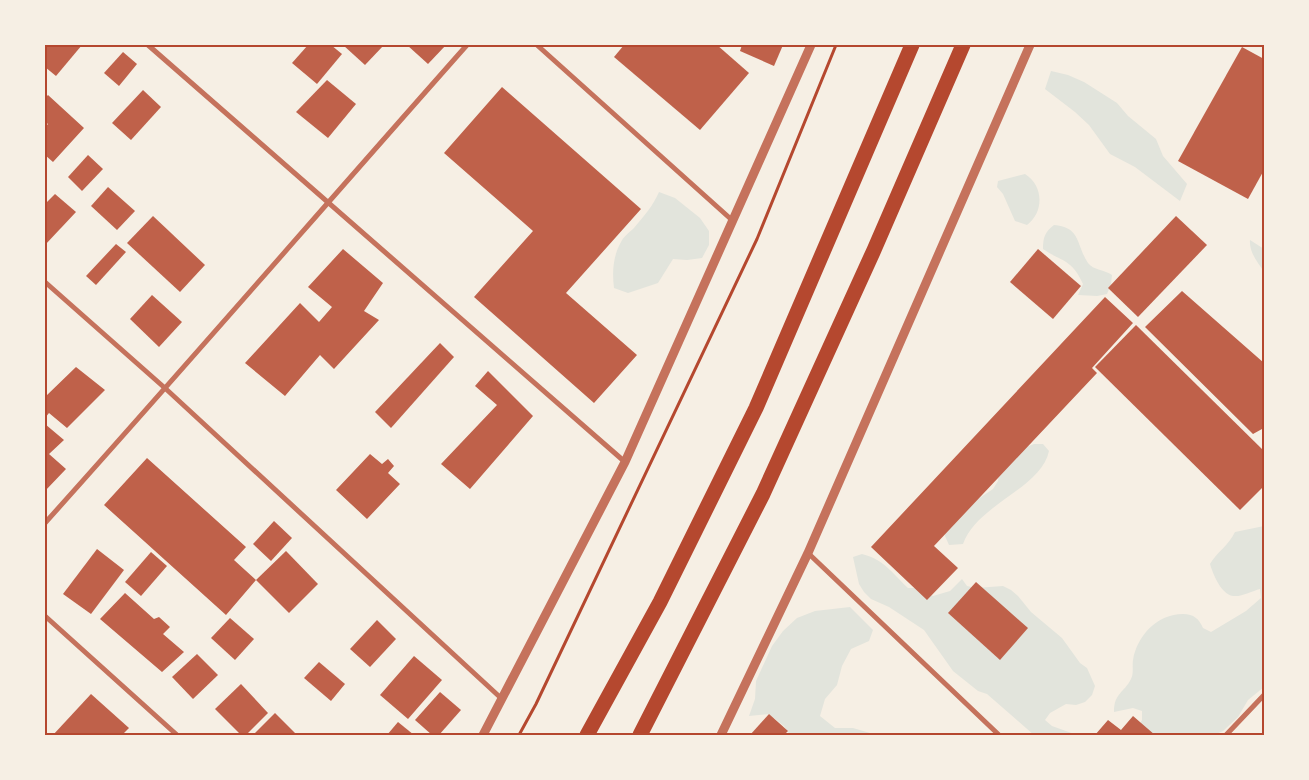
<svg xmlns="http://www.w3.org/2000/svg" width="1309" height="780" font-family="Barlow,sans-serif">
  <rect width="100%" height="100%" fill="#f6efe4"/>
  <g fill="#e2e4dc">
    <polygon points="1051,71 1068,75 1084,82 1117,103 1128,116 1156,139 1163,156 1187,184 1180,201 1135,167 1110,154 1089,125 1075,112 1045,89"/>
    <path d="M1025 174C1044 186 1044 212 1027 225L1015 221 1003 194 997 187 998 181Z"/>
    <path d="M659 192 675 198 700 218 709 231V245L702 258 687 260 673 259 658 283 628 293 614 288C612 272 613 256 621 242 624 236 630 232 634 228 644 216 653 206 659 192Z"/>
    <path d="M1054 225C1081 227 1076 245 1088 263 1093 270 1105 270 1112 275L1111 284 1107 294 1097 296 1078 295 1083 284C1072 259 1062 262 1043 249 1043 237 1045 232 1054 225Z"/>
    <path d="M1250 240 1264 249V272C1258 262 1249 253 1250 240Z"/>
    <path d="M1034 444H1043L1049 451C1041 489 977 504 963 544L949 545 945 536 944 528 978 499 993 489 998 481 999 471 1016 451Z"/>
    <path d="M1264 526V687L1248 700 1238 717 1223 731 1214 735H1134L1142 720V711L1133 708 1114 712C1114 693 1124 693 1131 679 1134 673 1132 666 1133 660 1137 636 1157 614 1183 614 1194 614 1199 619 1203 628L1211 632 1246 611 1261 598 1260 589C1252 591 1242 597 1233 596 1221 594 1213 574 1210 564 1217 552 1229 545 1235 532Z"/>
    <path d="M862 554C885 560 892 573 908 588H918L933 596 950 591 962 579 967 586 976 588 1003 586 1011 590 1018 596 1031 612 1062 638 1080 663 1087 668 1095 686 1092 695 1085 702 1076 705 1066 704 1050 713 1045 720 1052 726 1077 735H1034L987 694 978 691 953 671 924 630 889 607 871 599 864 592 859 584 853 557Z"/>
    <polygon points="850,607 873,630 869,641 851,649 842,666 837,685 825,699 820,716 835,728 853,728 870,733 871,735 790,735 784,726 769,714 749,716 755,699 756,681 772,646 783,631 797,618 815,611"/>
  </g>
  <g fill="#bf614a">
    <polygon points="45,45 82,45 56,76 45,67"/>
    <polygon points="308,45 331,45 342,54 317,84 292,63"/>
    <polygon points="343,45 384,45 365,65"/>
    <polygon points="407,45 446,45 428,64"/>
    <polygon points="624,45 717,45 749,73 700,130 614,57"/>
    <polygon points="742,45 783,45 774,66 740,51"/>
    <polygon points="1242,47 1264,59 1264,170 1248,199 1178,161"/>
    <polygon points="123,52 137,64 119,86 104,73"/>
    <polygon points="327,80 356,104 328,138 296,112"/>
    <polygon points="502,87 641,209 566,293 637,355 594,403 474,297 533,231 444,153"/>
    <polygon points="143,90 161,107 131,140 112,123"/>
    <polygon points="48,95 84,128 53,162 45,155 45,127 48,124 45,122 45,98"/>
    <polygon points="88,155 103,169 82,191 68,177"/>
    <polygon points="108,187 135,211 117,230 91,206"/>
    <polygon points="55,194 76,212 45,245 45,204"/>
    <polygon points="153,216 205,265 180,292 127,243"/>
    <polygon points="1176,216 1207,245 1138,317 1108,288"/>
    <polygon points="116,244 126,252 96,285 86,276"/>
    <polygon points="343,249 383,283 364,311 379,320 334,369 320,355 285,396 245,363 300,303 319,322 332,307 308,287"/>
    <polygon points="1038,249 1081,286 1053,319 1010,282"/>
    <polygon points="1182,291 1264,363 1264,431 1262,429 1253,434 1145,327"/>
    <polygon points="152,295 182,322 159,347 130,319"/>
    <polygon points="1105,297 1133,323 1092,368 1097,373 934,546 958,568 927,600 871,547"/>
    <polygon points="1136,325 1264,451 1264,486 1240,510 1095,367"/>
    <polygon points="440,343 454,357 391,428 375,412"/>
    <polygon points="76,367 105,390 67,428 49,413 45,418 45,395 46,396"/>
    <polygon points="488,371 533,416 470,489 441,464 497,405 475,386"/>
    <polygon points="45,424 64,440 49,454 66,469 45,491"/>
    <polygon points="370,454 382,464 388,459 394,466 388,473 400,484 367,519 336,490"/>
    <polygon points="147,458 246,547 234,560 256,580 226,615 104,505"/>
    <polygon points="274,521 292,538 271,561 253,544"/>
    <polygon points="97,549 124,570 91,614 63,594"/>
    <polygon points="286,551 318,584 289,613 256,580"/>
    <polygon points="151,552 167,566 141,596 125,582"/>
    <polygon points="976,582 1028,628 1000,660 948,613"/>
    <polygon points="125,593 154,619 159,617 170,627 163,634 184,652 162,672 100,619"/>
    <polygon points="230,618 254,639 235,660 211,638"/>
    <polygon points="377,620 396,639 370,667 350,649"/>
    <polygon points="197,654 218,675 193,699 172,677"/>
    <polygon points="414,656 442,680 408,719 380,695"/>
    <polygon points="319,662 345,684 331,701 304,678"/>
    <polygon points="241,684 268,713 246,735 241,735 215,709"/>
    <polygon points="440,692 461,710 439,735 432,735 415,720"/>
    <polygon points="91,694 129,728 122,735 53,735"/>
    <polygon points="275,713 297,735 253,735"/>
    <polygon points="769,714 788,731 784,735 750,735"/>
    <polygon points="1133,716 1155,735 1095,735 1108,720 1121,730"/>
    <polygon points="398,722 414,735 387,735"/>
  </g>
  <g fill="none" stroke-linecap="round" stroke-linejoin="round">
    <polyline stroke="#b5482f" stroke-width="3" points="519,735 536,704 757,239 836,45"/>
    <g stroke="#c5725c" stroke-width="5">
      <polyline points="148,45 625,462"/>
      <polyline points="537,45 733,221"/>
      <polyline points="45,282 166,389 502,699"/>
      <path d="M45 523C187 365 326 204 467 45"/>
      <polyline points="808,553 999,735"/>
      <polyline points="45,616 177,735"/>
      <polyline points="1226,735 1264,695"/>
    </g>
    <g stroke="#c5725c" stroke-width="9">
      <polyline points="483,735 625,462 811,45"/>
      <polyline points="721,735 808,553 1030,45"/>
    </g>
    <g stroke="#b5482f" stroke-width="15">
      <polyline points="587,735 660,602 756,408 912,45"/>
      <polyline points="640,735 763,494 874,250 963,45"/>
    </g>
  </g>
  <rect width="1309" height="780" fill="none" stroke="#f6efe4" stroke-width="92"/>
  <rect x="46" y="46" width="1217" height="688" fill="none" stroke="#b5482f" stroke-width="2"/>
</svg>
